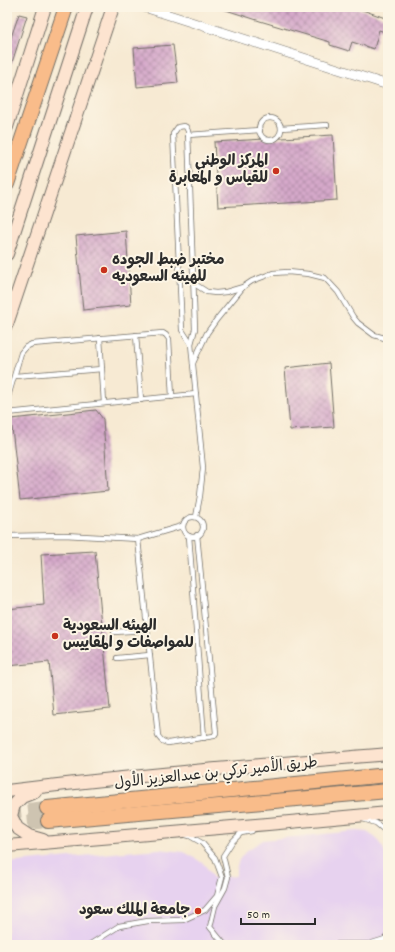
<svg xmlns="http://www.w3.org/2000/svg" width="395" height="952" font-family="Dekko,'Playpen Sans Arabic',sans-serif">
  <defs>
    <pattern id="building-cross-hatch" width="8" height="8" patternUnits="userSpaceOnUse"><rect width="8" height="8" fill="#d5a9ca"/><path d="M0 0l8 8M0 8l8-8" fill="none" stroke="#ad8aa4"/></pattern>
  </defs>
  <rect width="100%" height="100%" fill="#fcf5e5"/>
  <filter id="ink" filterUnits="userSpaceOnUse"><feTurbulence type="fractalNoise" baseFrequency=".025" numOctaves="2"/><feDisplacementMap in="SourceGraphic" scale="8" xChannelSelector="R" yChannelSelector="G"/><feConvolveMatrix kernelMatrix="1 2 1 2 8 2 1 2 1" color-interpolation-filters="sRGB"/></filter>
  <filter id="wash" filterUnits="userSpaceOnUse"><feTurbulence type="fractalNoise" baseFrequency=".012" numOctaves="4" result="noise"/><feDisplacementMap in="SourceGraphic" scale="16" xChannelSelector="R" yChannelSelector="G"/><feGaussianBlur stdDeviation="0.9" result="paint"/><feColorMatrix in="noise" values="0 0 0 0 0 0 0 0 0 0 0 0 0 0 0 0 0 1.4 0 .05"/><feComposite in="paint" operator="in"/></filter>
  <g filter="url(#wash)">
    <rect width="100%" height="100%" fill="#f7ead3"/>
    <polygon fill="#e7d2ef" points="356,831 367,832 376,838 383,848 386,856 388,856 388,945 7,945 7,863 124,852 159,849 184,852 195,858 205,865 213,878 222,877 236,876 236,869 239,860 246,851 263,840"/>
    <g id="blocks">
      <g fill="url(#building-cross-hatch)">
        <polygon points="223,7 354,7 388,19 388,33 379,30 374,49 352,42 349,51 330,45 330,42 260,21 223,9"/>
        <polygon points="19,14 27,16 9,72 7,72 7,49"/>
        <polygon points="173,45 178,83 137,87 134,48"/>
        <polygon points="333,135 337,200 218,207 214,142"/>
        <polygon points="126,231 131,305 83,310 76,236"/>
        <polygon points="329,363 334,427 290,430 285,368"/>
        <polygon points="96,410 103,419 108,491 20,500 11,419"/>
        <polygon points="95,551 110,709 54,715 49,662 7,666 7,609 44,605 41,554"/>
      </g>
    </g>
  </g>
  <g filter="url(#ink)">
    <use href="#blocks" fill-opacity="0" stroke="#726e66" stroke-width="1"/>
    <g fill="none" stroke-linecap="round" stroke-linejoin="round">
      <g stroke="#cec4b1" stroke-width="14" stroke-dasharray="14 7" stroke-linecap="butt">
        <polyline points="7,812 47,808"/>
        <polyline points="7,825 48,821"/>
      </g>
      <defs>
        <g id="service">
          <circle cx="270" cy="129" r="11"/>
          <polyline points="281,128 327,125"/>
          <polyline points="188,135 260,130"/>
          <polyline points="193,283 207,292 216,293 226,292 243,287 252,281 273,273 288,272 309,274 325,278 338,292 353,317 358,323 374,335 388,339"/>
          <polyline points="136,335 141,400"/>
          <polyline points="100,338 104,403"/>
          <polyline points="191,344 182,330 173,134 178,127 184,126 186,127 188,131 195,329 191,344 203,468 200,496 196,517"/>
          <polyline points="193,363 207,333 217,319 243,287"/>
          <polyline points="15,376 102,369"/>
          <polyline points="7,400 21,353 26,347 32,344 163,333 166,335 169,339 172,397"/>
          <polyline points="7,413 196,394"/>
          <circle cx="193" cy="527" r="10"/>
          <polyline points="7,522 8,536"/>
          <polyline points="7,536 64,535 138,539 182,526"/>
          <polyline points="189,536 204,738"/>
          <path d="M138 539 158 736C161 740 162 742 168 743L214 736 216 733 197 535"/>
          <polyline points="114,632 147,630"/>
          <polyline points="117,658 150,655"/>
          <polyline points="363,819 376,823 388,833"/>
          <polyline points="224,944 210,927 215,906 225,888 228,877 223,856 232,842 241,833 252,831"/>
          <polyline points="374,944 388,944"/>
          <polyline points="89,945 119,926 148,921 183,920 205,910 217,896 222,877 215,858 202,843 190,836 186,835"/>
          <polyline points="219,945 228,945"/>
          <polyline points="284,945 369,944 385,939 388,935"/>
        </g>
        <polyline id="minor" points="144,7 388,85"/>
        <g id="secondary">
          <polyline points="7,127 45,7"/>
          <polyline points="7,254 87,7"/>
          <polyline points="7,324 113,7"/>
          <path d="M7 791C134 775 261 765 388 754"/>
          <polyline points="35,792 22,797 14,805 11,816 17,828 29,836 43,840"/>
          <polyline points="7,846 268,824 388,813"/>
        </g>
        <g id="primary">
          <polyline points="7,184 66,7"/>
          <polyline points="47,808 388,775"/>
          <polyline points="48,821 388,791"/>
        </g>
      </defs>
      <use href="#service" stroke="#726e66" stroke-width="6"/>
      <use href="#minor" stroke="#726e66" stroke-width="10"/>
      <use href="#secondary" stroke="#726e66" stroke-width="14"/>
      <use href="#primary" stroke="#726e66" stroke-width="16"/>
      <use href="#service" stroke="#fff" stroke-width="4.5"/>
      <use href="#minor" stroke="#fff" stroke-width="9"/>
      <use href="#secondary" stroke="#fde4d0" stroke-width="12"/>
      <use href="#primary" stroke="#f9bc8a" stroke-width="14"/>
    </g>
  </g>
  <g fill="#c8321e" stroke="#fcf5e5" stroke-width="1.5">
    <circle cx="276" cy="171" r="4"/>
    <circle cx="104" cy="270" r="4"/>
    <circle cx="55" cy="636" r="4"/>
    <circle cx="198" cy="911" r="4"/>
  </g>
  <g text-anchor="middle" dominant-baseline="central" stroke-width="4" stroke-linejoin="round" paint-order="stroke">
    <g font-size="15" font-weight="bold" fill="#2b2b2b" stroke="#fcf5e5" text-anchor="end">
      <text x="268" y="162">المركز الوطني<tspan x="268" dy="17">للقياس و المعابرة</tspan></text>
      <text x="112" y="261" text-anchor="start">مختبر ضبط الجوده<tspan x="112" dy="17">للهيئه السعوديه</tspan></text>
      <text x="63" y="627" text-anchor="start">الهيئه السعودية<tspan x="63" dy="17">للمواصفات و المقاييس</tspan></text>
      <text x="190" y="911">جامعة الملك سعود</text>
    </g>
    <g font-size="15" fill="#2b2b2b" stroke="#fcf5e5">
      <text transform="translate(216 774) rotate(-6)">طريق الأمير تركي بن عبدالعزيز الأول</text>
    </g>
  </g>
  <rect width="395" height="952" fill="none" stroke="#fcf5e5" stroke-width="24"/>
  <path d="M241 918v6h74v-6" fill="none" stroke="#2b2b2b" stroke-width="2"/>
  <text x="247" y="918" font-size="12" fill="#2b2b2b" stroke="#fcf5e5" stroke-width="3" paint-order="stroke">50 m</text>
</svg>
